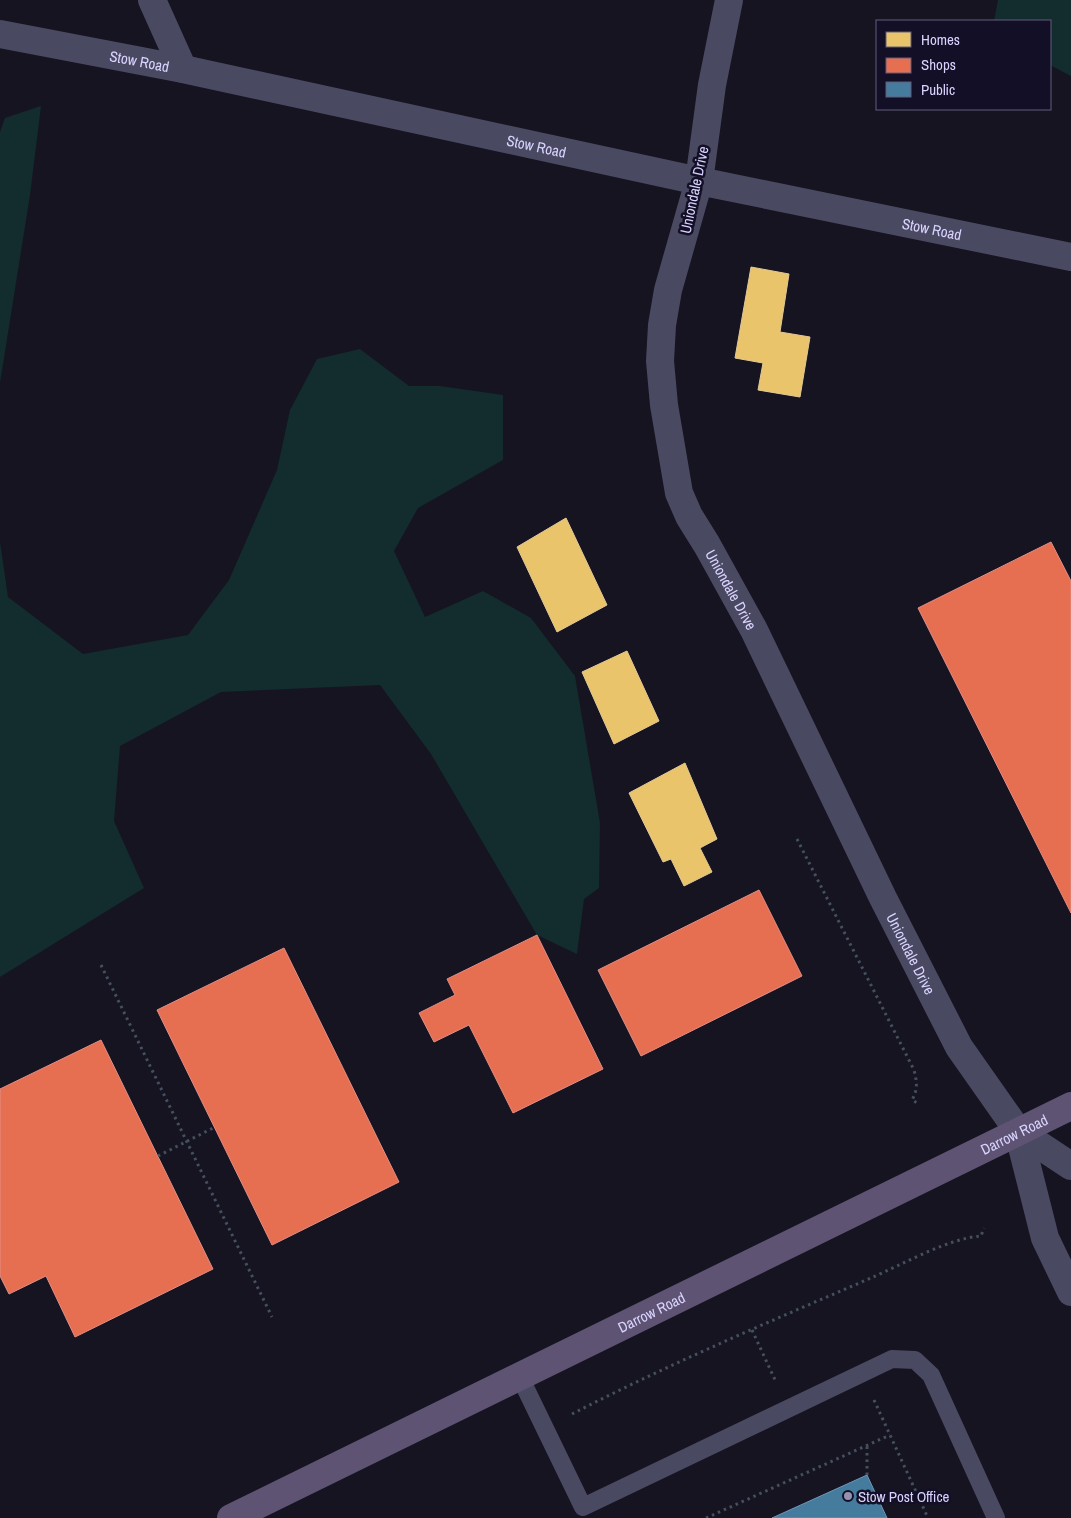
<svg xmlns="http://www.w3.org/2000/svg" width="1071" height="1518" font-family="'Archivo Narrow',sans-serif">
  <rect width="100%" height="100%" fill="#161421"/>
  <g fill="#132c2d">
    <polygon points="998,0 1071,0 1071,76 1050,65 1050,21 994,21"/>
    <polygon points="41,106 30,195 0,383 0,132 5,118"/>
    <polygon points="360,349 409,386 440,386 503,395 503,460 418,508 394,551 425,617 483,591 531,618 575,676 600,823 599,888 584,899 577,954 537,935 431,754 380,685 221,692 120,746 114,821 144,888 0,977 0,542 8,597 83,654 188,635 229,580 277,470 290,410 317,359"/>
  </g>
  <g fill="#e9c46a" stroke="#e4c997">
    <polygon points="751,267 789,274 780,332 810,337 800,397 758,390 763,363 735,358"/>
    <polygon points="566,518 607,605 557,632 517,547"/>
    <polygon points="627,651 659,721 614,744 582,672"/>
    <polygon points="685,763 717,839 700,848 712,872 684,886 671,859 663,862 629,793"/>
  </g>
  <g fill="#e76f51" stroke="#e38d85">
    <polygon points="1051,542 1071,581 1071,913 918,608"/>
    <polygon points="759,890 802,976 641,1056 598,970"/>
    <polygon points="537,935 603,1069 513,1113 469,1025 434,1042 419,1013 455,995 447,979"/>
    <polygon points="284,948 399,1182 272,1245 157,1010"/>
    <polygon points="101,1040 213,1269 75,1337 46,1276 9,1294 0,1276 0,1089"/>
  </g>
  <polygon fill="#457b9d" stroke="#7196ba" points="867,1475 887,1518 772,1518"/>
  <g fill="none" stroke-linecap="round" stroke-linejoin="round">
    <g stroke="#44505f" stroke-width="3" stroke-dasharray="2.5 4" stroke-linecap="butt">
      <path d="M797 839 914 1070C917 1082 918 1089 912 1100L919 1104"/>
      <polyline points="101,965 272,1317"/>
      <polyline points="158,1156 215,1127"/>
      <polyline points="752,1330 776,1382"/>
      <polyline points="874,1400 928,1518"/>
      <path d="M572 1414C669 1364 771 1321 871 1278 901 1265 949 1238 981 1236L984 1228"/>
      <polyline points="867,1475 867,1446"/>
      <polyline points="706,1518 890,1435"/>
    </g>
    <polyline stroke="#4a4962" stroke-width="18" points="520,1377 583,1507 892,1359 915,1360 931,1375 996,1518"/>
    <g stroke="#4a4962" stroke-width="28">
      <polyline points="152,0 183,69"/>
      <path id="s1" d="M729 0 712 85 699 181 668 290 662 325 660 361 664 405 679 493 689 516 707 545 754 630 883 898 959 1047 1018 1131 1071 1166"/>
      <polyline points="1018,1131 1045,1238 1071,1292"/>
    </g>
    <path stroke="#4a4962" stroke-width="28" id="s2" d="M0 34 183 69 699 181 1071 257"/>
    <path stroke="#5e5373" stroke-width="28" id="s3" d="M231 1518 1071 1106"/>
  </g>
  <circle fill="#9591b1" stroke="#130f26" stroke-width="2" cx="848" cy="1496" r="5"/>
  <g text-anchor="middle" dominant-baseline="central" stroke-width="5" stroke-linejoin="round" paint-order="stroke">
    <g font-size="15" fill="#d9d4ff" stroke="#130f26">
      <text stroke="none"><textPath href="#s2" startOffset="142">Stow Road</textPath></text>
      <text stroke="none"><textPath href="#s2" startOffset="548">Stow Road</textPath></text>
      <text transform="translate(694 190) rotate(-78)">Uniondale Drive</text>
      <text stroke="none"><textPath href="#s2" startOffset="952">Stow Road</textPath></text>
      <text stroke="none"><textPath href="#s1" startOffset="612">Uniondale Drive</textPath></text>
      <text stroke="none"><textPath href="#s1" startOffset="1018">Uniondale Drive</textPath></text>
      <text stroke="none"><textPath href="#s3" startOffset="872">Darrow Road</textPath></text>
      <text stroke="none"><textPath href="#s3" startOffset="468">Darrow Road</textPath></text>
    </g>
    <g font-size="15" fill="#d9d4ff" stroke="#130f26" text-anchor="start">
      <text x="858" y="1496">Stow Post Office</text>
    </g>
  </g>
  <rect x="876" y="20" width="175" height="90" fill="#130f26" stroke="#625e7d"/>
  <rect x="886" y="32" width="25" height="15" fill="#e9c46a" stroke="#625e7d"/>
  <text x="921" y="45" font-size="15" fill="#d9d4ff">Homes</text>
  <rect x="886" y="58" width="25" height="15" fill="#e76f51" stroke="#625e7d"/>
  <text x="921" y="70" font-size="15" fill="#d9d4ff">Shops</text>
  <rect x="886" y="82" width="25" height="15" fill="#457b9d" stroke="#625e7d"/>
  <text x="921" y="95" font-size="15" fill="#d9d4ff">Public</text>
</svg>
